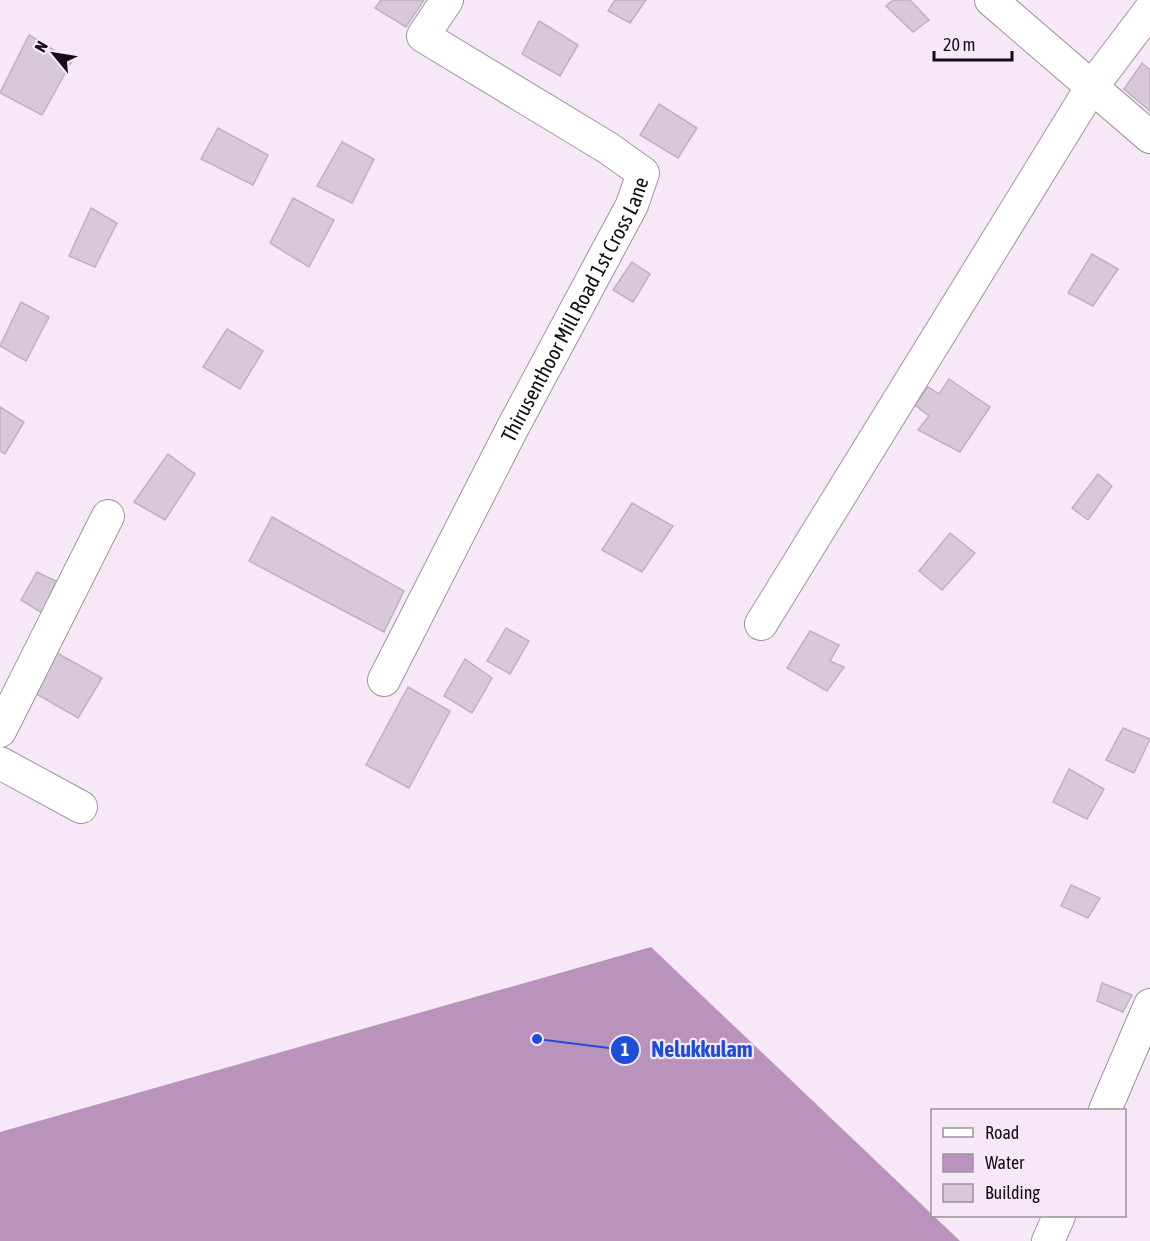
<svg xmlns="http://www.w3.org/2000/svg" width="1150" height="1241" font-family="'Asap Condensed',sans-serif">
  <rect width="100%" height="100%" fill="#f7e8f7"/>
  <polygon fill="#ba93bc" points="651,947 960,1241 0,1241 0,1132"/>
  <g fill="#d7c9d8" stroke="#bfb1bf" stroke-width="1.5">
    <polygon points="381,0 424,0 406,27 375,8"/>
    <polygon points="615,0 646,0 630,23 608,11"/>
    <polygon points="893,0 910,0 929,20 913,32 886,6"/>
    <polygon points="539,21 578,45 560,76 522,54"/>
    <polygon points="29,35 72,61 42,115 0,93"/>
    <polygon points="1142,63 1150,70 1150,111 1124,89"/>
    <polygon points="659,104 697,128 678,158 640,135"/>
    <polygon points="218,128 268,155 253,185 201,159"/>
    <polygon points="342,142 374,159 352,203 317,186"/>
    <polygon points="293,198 334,220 309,267 270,243"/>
    <polygon points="91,208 117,223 95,267 69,256"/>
    <polygon points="1092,254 1118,269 1093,306 1068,293"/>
    <polygon points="632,262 650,274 633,302 613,290"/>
    <polygon points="21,302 49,317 26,361 0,346"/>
    <polygon points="227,329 263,351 240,389 203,367"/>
    <polygon points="949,379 990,407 960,452 918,430 929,416 915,405 928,387 939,394"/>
    <polygon points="0,407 24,422 5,454 0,451"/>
    <polygon points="168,454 195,474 165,520 134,502"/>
    <polygon points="1098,474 1112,486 1088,520 1072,508"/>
    <polygon points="632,503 673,526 642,572 602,550"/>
    <polygon points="272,517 404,591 384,632 249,561"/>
    <polygon points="950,533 975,553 942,590 919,571"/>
    <polygon points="37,572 60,583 42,613 21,600"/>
    <polygon points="506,628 529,641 510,674 487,661"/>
    <polygon points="810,631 839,645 830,661 844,667 827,691 787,668"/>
    <polygon points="57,653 102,678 78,718 33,692"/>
    <polygon points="465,659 492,678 472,713 444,696"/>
    <polygon points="408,687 450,711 409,788 366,765"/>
    <polygon points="1123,728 1150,739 1134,773 1106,760"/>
    <polygon points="1069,769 1104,789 1087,819 1053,802"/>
    <polygon points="1071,885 1100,898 1088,918 1061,906"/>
    <polygon points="1102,983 1132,995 1123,1012 1097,1001"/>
  </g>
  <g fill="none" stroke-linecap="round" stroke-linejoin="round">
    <defs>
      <g id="minor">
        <polyline points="991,0 1150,137"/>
        <polyline points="761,624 1091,88 1150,10"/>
        <path id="s1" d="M384 680 512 429 632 205 643 173 608 148 423 36 447 0"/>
        <polyline points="0,731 108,516"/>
        <polyline points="0,763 81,807"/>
        <polyline points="1105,1110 1150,1005"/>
        <polyline points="1048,1241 1059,1216"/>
      </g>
    </defs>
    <use href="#minor" stroke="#a193a1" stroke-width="34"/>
    <use href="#minor" stroke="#fff" stroke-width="32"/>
  </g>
  <g text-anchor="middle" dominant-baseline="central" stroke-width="4.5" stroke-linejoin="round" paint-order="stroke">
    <g font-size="21" fill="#130e13" stroke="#f7e8f7">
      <text stroke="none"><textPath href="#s1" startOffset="417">Thirusenthoor Mill Road 1st Cross Lane</textPath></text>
    </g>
  </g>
  <path fill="none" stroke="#1d4ed8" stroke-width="2" d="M537 1039L625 1050"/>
  <g fill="#1d4ed8" stroke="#f7e8f7" stroke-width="2">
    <circle cx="537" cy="1039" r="6"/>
    <circle cx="625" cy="1050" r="15"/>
  </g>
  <g font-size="18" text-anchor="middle" font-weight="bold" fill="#fff">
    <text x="625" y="1056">1</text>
  </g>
  <g font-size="22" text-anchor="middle" font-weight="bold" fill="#1d4ed8" stroke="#f7e8f7" stroke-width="4.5" stroke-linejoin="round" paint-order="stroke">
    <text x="702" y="1057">Nelukkulam</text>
  </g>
  <rect x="931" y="1109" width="195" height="108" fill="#f7e8f7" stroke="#9c919c" stroke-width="1.5"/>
  <rect x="943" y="1128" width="30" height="9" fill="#ffffff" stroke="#9c919c" stroke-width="1.5"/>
  <text x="985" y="1139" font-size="18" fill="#130e13">Road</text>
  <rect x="943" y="1154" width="30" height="18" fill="#ba93bc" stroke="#9c919c" stroke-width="1.5"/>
  <text x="985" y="1169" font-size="18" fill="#130e13">Water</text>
  <rect x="943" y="1184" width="30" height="18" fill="#d7c9d8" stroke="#9c919c" stroke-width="1.5"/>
  <text x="985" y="1199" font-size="18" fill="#130e13">Building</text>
  <g transform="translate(54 54) rotate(300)" stroke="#f7e8f7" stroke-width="4.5" paint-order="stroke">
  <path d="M0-4.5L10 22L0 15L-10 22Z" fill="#130e13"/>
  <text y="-9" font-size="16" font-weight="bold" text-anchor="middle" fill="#130e13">N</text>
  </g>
  <path d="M934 51v9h78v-9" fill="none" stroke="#130e13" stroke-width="3"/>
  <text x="943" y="51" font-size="18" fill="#130e13" stroke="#f7e8f7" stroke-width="4.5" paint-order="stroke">20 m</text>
</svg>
